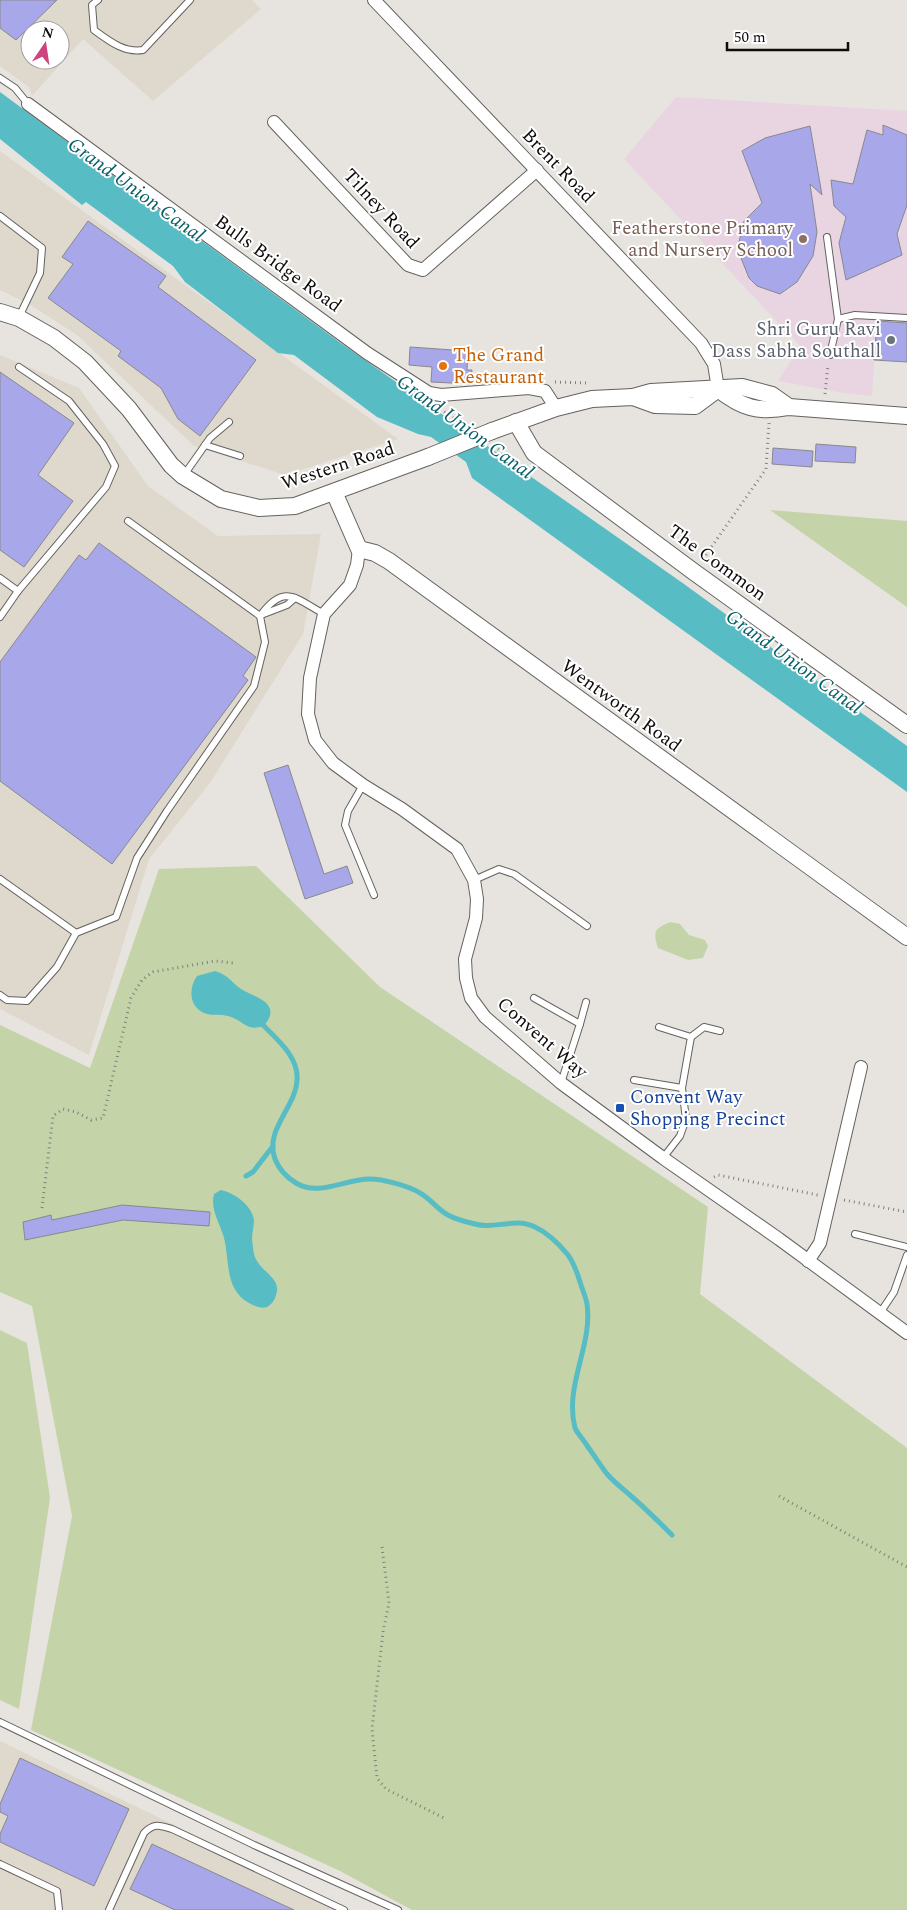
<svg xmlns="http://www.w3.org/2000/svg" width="907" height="1910" font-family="Spectral,serif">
  <rect width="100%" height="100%" fill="#e7e4df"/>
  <polygon fill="#e9d4e2" points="676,97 907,111 907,321 877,318 872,396 844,393 778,381 800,346 624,159"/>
  <g fill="#ded8cd" fill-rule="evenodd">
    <path d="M0 0H252L261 9 153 101 83 39 32 96 29 87 0 66ZM30 30H60V60H30Z"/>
    <polygon points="0,151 398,439 285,475 194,446 77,335 29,304 0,290"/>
    <polygon points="0,355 79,388 148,486 218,536 321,534 303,634 210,783 149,859 89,1055 0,1009"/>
    <polygon points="0,1741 351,1910 0,1910"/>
  </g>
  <g fill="#c4d4a8">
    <polygon points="770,510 907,521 907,607"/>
    <polygon points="256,866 380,987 708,1207 700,1294 907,1448 907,1910 412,1910 340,1871 31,1730 72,1516 32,1306 0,1292 0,1025 90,1068 159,869"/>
    <path d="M670 922 680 924 689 935 705 940 708 946 703 958 688 960 658 948C653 931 654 929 670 922Z"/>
    <polygon points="0,1330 27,1343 50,1498 19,1709 0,1700"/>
  </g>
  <g fill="#58bcc5">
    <polygon points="0,92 342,344 684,584 907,746 907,792 472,478 466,462 431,437 418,434 377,417 294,355 278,353 185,282 173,266 86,202 82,205 0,139"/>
    <path d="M215 971C227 975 228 978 237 986 249 997 285 1000 264 1026 245 1032 244 1020 228 1016 220 1014 212 1016 204 1013 188 1006 189 987 197 976Z"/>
    <path d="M221 1190C234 1193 252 1205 254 1220 254 1226 252 1233 252 1239 253 1246 253 1255 257 1261 264 1273 282 1280 276 1295 275 1300 271 1305 267 1307 261 1309 254 1306 249 1303 224 1289 230 1261 224 1238 220 1223 210 1210 214 1194Z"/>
  </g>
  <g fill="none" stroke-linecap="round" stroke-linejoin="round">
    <g stroke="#58bcc5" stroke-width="5">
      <path d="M264 1026C278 1040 299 1058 297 1080 296 1107 264 1130 275 1159 279 1169 286 1177 296 1183 319 1197 344 1179 370 1179 383 1179 409 1186 420 1193 431 1199 438 1210 448 1215 457 1220 466 1222 475 1224 494 1230 514 1217 535 1227 548 1233 559 1244 568 1255 574 1263 578 1275 581 1285 583 1291 586 1298 587 1304 593 1346 564 1385 575 1428 577 1433 583 1439 586 1444 593 1454 600 1465 607 1474 614 1482 623 1489 631 1496 645 1508 659 1522 672 1535"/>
      <polyline points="246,1176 253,1172 273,1146"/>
    </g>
  </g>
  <g fill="#a7a7e9" stroke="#88898d">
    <polygon points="0,0 57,0 16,40 0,28"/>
    <polygon points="883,125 907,135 907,205 897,234 902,255 846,280 839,243 846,217 834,206 831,180 853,184 867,130 883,135"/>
    <polygon points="810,126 822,195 810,184 817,232 813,256 797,282 780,294 757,286 749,278 741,258 739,242 744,221 762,203 742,151 765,138"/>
    <polygon points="88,221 166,276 158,287 256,360 200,436 178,419 161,388 118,356 121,351 48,298 73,264 62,257"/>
    <polygon points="877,321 907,323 907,362 874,360"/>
    <polygon points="410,347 468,351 467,370 472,370 471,384 431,382 432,367 409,365"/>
    <polygon points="0,372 74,423 38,475 73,501 24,567 0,550"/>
    <polygon points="816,444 856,447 855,463 815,461"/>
    <polygon points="773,448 813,451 812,467 772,464"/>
    <polygon points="99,543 256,657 243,676 248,680 112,864 0,781 0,662 79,555 86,560"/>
    <polygon points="288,765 324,874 347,866 353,883 305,899 264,773"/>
    <polygon points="122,1205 210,1212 209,1226 123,1220 25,1240 23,1222 51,1215 52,1220"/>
    <polygon points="20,1758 129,1809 94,1886 0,1842 0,1834 8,1816 0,1812 0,1804"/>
    <polygon points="152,1844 294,1910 175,1910 130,1889"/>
  </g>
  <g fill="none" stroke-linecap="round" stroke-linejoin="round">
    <defs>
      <g id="service">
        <path d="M98 0 92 5 94 30C109 41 124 53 143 50L190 0"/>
        <polyline points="0,78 15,88 28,104"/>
        <polyline points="0,216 42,248 40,273 19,317"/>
        <polyline points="827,237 838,319 830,355"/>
        <polyline points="838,319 855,315 907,318"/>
        <polyline points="205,445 240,456"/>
        <polyline points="184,475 210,438 229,422"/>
        <polyline points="0,578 18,591"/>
        <polyline points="261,615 287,605 295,598"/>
        <path d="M260 616C284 583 295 598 324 614"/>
        <polyline points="0,617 18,591 106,487 115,466 103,444 69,401 19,367"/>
        <polyline points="363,785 348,811 345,825 374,895"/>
        <polyline points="0,879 76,933 57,967 27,1001 7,1000 0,995"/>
        <polyline points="474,880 499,869 514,874 587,926"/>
        <polyline points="76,933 116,917 137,858 167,811 254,686 265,642 260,616 128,521"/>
        <polyline points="534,998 580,1024 561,1083"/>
        <polyline points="580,1024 586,1002"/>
        <polyline points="659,1027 691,1037 682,1088 686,1119 680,1136 663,1158"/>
        <polyline points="691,1037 704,1027 720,1031"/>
        <polyline points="634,1080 682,1088"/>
        <polyline points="855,1234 907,1247"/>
        <polyline points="880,1313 894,1292 907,1255"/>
        <polyline points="0,1722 254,1845 398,1910"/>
        <polyline points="0,1864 57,1891 59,1910"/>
        <path d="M109 1910 144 1833C154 1823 159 1825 172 1829L344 1910"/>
      </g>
      <g id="minor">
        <polyline points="374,0 701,343 714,364 718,389"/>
        <polyline points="28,104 367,353 429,393 441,395 529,388 545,391 556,408"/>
        <polyline points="274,122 408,265 423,270 537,170"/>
        <polyline points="359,549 357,565 350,585 324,614 310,678 308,714 315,740 333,763 363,785 402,809 457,849 474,880 477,899 476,918 465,959 466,978 471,998 485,1017 561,1083 663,1158 779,1239 907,1333"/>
        <polyline points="808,1261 820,1243 861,1067"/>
      </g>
      <g id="tertiary">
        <polyline points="0,312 19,318 54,338 85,362 129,409 171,465 183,476 221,499 259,508 295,506 428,457"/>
        <polyline points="633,397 651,392 742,387 772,395 789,407"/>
        <polyline points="516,422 534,453 694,572 907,725"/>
        <path d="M492 431 556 408 592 399 633 397 655 405 695 406 718 389C742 408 758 413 789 407L907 416"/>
        <polyline points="334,492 359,549 375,553 389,561 907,937"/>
      </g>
    </defs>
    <use href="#service" stroke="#64625e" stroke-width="8"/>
    <use href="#minor" stroke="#64625e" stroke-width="14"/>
    <use href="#tertiary" stroke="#64625e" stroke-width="18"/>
    <g stroke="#817f7c" stroke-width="3" stroke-dasharray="1 4" stroke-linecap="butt">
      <polyline points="555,382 588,383"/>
      <polyline points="825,394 828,365"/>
      <polyline points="440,409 464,425"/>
      <polyline points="494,446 525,469"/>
      <polyline points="703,559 766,469 769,423"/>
      <polyline points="714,1177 718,1175 818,1195"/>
      <polyline points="844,1200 907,1212"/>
      <polyline points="42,1208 53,1116 63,1109 76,1112 91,1120 103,1118 131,998 142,980 153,972 215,961 233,963"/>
      <polyline points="779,1496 907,1567"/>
      <polyline points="382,1547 389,1603 383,1632 372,1729 377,1778 386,1789 444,1818"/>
    </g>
    <use href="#service" stroke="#fff" stroke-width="6"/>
    <use href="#minor" stroke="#fff" stroke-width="12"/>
    <use href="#tertiary" stroke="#fff" stroke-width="16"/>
    <defs>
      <polyline id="tertiary-bridge" points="428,457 492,431"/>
    </defs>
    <use href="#tertiary-bridge" stroke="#64625e" stroke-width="18" stroke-linecap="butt"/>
    <use href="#tertiary-bridge" stroke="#fff" stroke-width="16"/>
  </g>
  <circle fill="#8d6e63" stroke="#fff" stroke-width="2" cx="803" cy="239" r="5"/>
  <circle fill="#6b7280" stroke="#fff" stroke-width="2" cx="891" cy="340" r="5"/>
  <circle fill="#e8710a" stroke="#fff" stroke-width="2" cx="443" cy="366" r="5"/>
  <rect fill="#1a4fb4" stroke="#fff" stroke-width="2" x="615" y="1103" width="10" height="10" rx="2.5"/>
  <g text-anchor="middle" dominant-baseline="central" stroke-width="4" stroke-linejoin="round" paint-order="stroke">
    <g font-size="19" fill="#0d0c0b" stroke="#fff">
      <text transform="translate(558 166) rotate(46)">Brent Road</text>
      <text transform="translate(381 209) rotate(47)">Tilney Road</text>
      <text transform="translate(278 264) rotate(36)">Bulls Bridge Road</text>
      <text transform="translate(338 466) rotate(-18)">Western Road</text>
      <text transform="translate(717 563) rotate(36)">The Common</text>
      <text transform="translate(621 706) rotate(36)">Wentworth Road</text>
      <text transform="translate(542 1038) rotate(41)">Convent Way</text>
    </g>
    <g font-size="19" fill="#785e54" stroke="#fff" text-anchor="end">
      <text x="793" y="228">Featherstone Primary<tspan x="793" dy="22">and Nursery School</tspan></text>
    </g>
    <g font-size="19" fill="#5b616d" stroke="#fff" text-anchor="end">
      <text x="881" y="329">Shri Guru Ravi<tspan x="881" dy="22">Dass Sabha Southall</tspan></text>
    </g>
    <g font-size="19" fill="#c56008" stroke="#fff" text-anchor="start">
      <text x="453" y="355">The Grand<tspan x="453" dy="22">Restaurant</tspan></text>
    </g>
    <g font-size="19" fill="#164399" stroke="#fff" text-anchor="start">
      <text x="630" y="1097">Convent Way<tspan x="630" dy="22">Shopping Precinct</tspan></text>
    </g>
    <g font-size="20" font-style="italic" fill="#086168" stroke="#fff">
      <text transform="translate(136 190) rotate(36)">Grand Union Canal</text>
      <text transform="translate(465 427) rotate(36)">Grand Union Canal</text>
      <text transform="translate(794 662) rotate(36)">Grand Union Canal</text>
    </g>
  </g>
  <g transform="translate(45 45) rotate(13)"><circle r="24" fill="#ffffff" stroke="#9e9e9d"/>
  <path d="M0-4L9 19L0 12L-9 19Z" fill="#cd447f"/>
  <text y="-8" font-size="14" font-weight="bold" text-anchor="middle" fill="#0d0c0b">N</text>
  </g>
  <path d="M727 42v8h121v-8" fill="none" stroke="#0d0c0b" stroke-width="2.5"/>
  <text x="734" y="42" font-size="15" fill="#0d0c0b" stroke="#ffffff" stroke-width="4" paint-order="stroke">50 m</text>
</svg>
